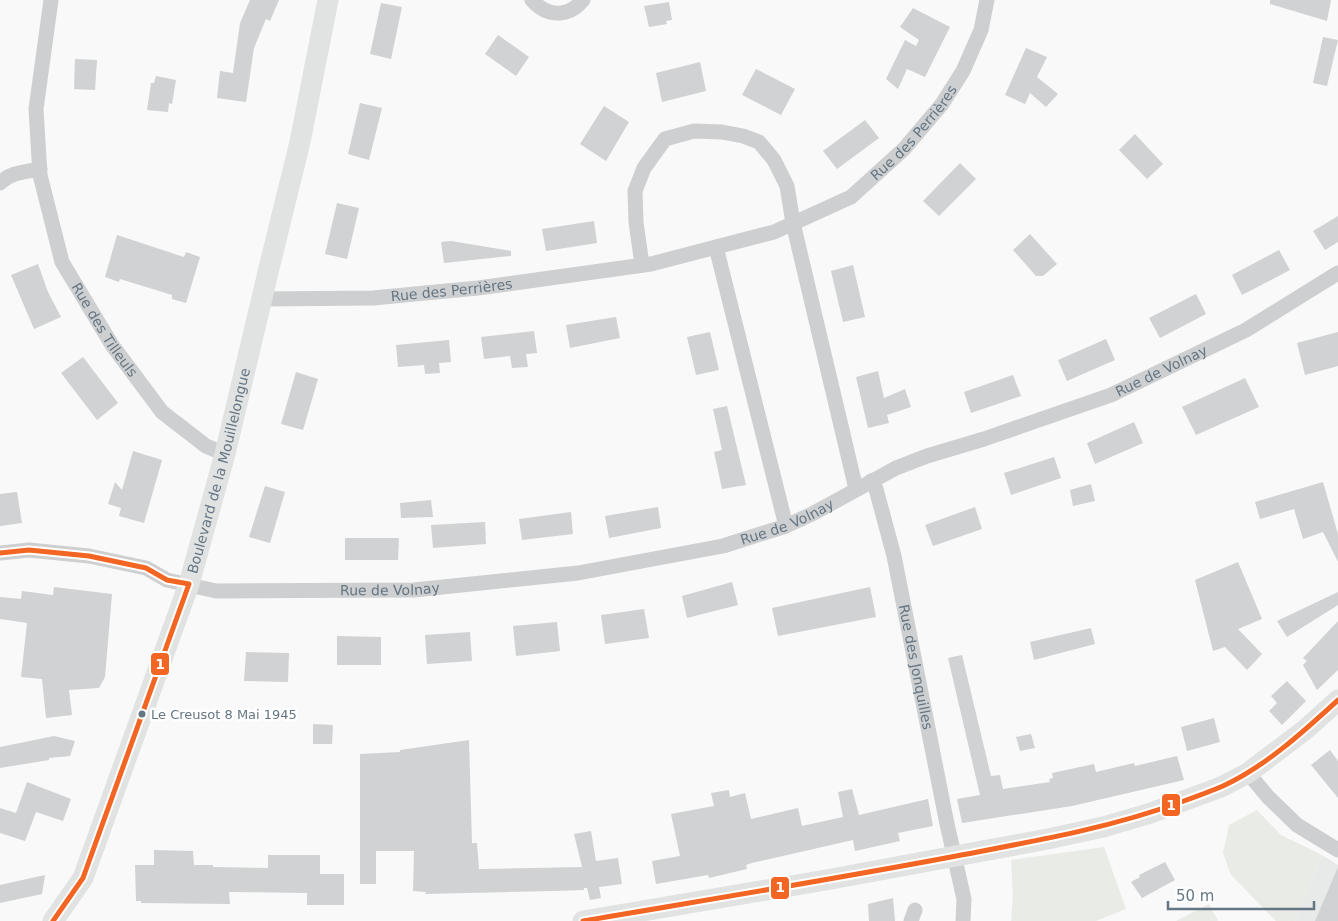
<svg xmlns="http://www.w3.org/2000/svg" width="1338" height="921" font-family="'DejaVu Sans',sans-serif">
  <rect width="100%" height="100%" fill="#f9f9f9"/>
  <polygon fill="#e8e9e9" points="1322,855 1338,865 1338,921 1295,921"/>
  <g fill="#e8ebe6">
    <polygon points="1257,810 1281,835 1322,855 1295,921 1276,921 1231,875 1223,853 1229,825"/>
    <polygon points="1104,847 1126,909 1096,921 1011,921 1013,895 1011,860"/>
    <polygon points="1209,904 1218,921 1176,921"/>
  </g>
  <g fill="#d0d2d3">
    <polygon points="250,0 279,0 270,21 266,19 254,48 246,102 217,98 220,71 233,73 240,23"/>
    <polygon points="1270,0 1331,0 1327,21 1270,4"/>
    <polygon points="669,2 672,20 666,21 667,24 649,27 644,6"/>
    <polygon points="381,3 402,7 391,59 370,54"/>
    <polygon points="913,8 950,27 925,77 907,69 898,89 886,79 905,40 916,46 919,40 900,27"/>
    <polygon points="498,35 529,57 516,76 485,54"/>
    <polygon points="1323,37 1338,40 1327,86 1313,83"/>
    <polygon points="1026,48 1047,57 1037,77 1058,94 1046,107 1030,93 1025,104 1005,95"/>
    <polygon points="75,59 97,60 95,90 74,89"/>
    <polygon points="700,62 706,91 662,102 656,73"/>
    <polygon points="756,69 795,89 781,115 742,95"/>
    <polygon points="156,76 176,80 172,104 169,103 168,112 147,110 151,83 154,83"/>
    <polygon points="360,103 382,108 369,160 348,154"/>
    <polygon points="604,106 629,122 606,161 580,144"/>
    <polygon points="865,120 879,138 837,169 823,151"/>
    <polygon points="1135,134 1163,164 1147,179 1119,150"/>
    <polygon points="960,163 976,179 939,216 923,201"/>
    <polygon points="337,203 359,208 347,259 325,254"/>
    <polygon points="1338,216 1338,242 1325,250 1313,231"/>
    <polygon points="594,221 597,243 546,251 542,229"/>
    <polygon points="1030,234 1057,264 1043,276 1036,276 1013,250"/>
    <polygon points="117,235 184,257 186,252 200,257 186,303 172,299 172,295 120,279 119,282 105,277"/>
    <polygon points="451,241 511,251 511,256 444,263 441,242"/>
    <polygon points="1279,250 1290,270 1242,295 1232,275"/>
    <polygon points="38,264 48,292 61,317 34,329 11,275"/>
    <polygon points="853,265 865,317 843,322 831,271"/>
    <polygon points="1196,294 1206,314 1160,338 1149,318"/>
    <polygon points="616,317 620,338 570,348 566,325"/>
    <polygon points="534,331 537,353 526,354 528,367 512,368 510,356 484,359 481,337"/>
    <polygon points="710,332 719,370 696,375 687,337"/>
    <polygon points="1338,332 1338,366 1305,375 1297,343"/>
    <polygon points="1106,339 1115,360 1067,381 1058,360"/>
    <polygon points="449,340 451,362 439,363 440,373 425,374 424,365 398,367 396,345"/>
    <polygon points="83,357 118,403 97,420 61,373"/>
    <polygon points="878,371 884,398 905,389 911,407 887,415 889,423 868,428 856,377"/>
    <polygon points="296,372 318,379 303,430 281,424"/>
    <polygon points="1013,375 1021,396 971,413 964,392"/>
    <polygon points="1245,378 1259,407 1196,435 1182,407"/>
    <polygon points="727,406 746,485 722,489 714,452 722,450 713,409"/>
    <polygon points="1134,422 1143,443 1095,464 1087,443"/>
    <polygon points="133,451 162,460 144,523 119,516 121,508 108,504 115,482 122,490"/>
    <polygon points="1054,457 1061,478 1011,495 1004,473"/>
    <polygon points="1323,482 1338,534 1338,562 1323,532 1303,539 1294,509 1260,519 1255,502"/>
    <polygon points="1091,484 1095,501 1073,506 1070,490"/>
    <polygon points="265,486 285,492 270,543 249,537"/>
    <polygon points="17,492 22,523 0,526 0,494"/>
    <polygon points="431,500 433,517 401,518 400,503"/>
    <polygon points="658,507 661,528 609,538 605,516"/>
    <polygon points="975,507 982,529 933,546 925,525"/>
    <polygon points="571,512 573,534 522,540 519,519"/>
    <polygon points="485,522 486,544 433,548 431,525"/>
    <polygon points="345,538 399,538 398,560 345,560"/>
    <polygon points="1238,562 1262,619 1238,629 1262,654 1247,670 1225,647 1213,651 1195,580"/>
    <polygon points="732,582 738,605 687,618 682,596"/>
    <polygon points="54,587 112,594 105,677 99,688 69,690 72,715 46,718 42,679 21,677 27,623 0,619 0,597 21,599 22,591 53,595"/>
    <polygon points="870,587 876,617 778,636 772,608"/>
    <polygon points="1338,592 1338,605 1287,637 1277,621"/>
    <polygon points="644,609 649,638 605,644 601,615"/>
    <polygon points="1338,621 1338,670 1317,690 1303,665 1307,661 1303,658"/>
    <polygon points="557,622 560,651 516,656 513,626"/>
    <polygon points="1091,628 1095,644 1034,660 1030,642"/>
    <polygon points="470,632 472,661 427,664 425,635"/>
    <polygon points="337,636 381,637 381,665 337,665"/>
    <polygon points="246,652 289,653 288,682 244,681"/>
    <polygon points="962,655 991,776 1000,775 1003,789 1050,782 1049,779 1053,778 1052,773 1094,764 1096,772 1134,763 1135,766 1177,756 1184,780 1072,806 962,823 957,799 980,795 948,658"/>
    <polygon points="1287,681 1306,701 1282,725 1269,711 1277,703 1271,696"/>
    <polygon points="1214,718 1220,742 1187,751 1181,727"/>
    <polygon points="313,724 333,725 332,744 313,744"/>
    <polygon points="1031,734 1035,748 1020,751 1016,737"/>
    <polygon points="54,736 75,741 70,756 49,758 49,760 0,768 0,747"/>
    <polygon points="469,740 472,843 477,843 479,869 582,867 574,834 591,831 596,861 618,858 622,884 599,887 601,898 590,900 587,888 584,888 584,890 554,891 425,894 426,892 413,891 414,851 376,851 376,884 360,884 360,754 400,752 400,750"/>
    <polygon points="1330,750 1338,761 1338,798 1311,765"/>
    <polygon points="27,782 71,799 63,821 36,812 25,841 0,833 0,808 16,813"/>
    <polygon points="852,789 859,815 928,799 933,826 898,833 900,841 855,851 853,840 752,863 746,865 747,869 709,878 708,875 656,884 652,861 680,856 671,814 714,806 711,793 729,790 730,797 745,793 751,819 798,808 802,826 843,817 838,792"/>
    <polygon points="154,850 193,851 194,865 213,865 213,867 268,868 268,855 320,855 320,874 344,874 344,905 307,905 307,893 229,892 230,904 141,903 141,901 136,901 135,865 154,865"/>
    <polygon points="1165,862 1175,880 1142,898 1131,882 1140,877 1139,875"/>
    <polygon points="1338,867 1338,921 1315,921"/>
    <polygon points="45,875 42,894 0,903 0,885"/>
    <polygon points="893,898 895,921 869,921 868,904"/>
  </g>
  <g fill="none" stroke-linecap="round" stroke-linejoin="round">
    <g stroke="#cecfd0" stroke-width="15">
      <path id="s1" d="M51 0 36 109 40 175 62 262 112 345 162 412 206 446 225 454"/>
      <path d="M532 0C547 17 568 18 583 0"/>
      <path d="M0 183C11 172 25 172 40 169"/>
      <polyline points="716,247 786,526"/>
      <polyline points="642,265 636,222 635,191 644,168 665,139 694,131 722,132 743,136 759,142 774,160 787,186 793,223 856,489"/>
      <path id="s2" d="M261 299 373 298 478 288 651 264 774 232 851 197 904 149 942 104 963 71 981 30 987 0"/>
      <path id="s3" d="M871 481 876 489 894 556 947 824 964 899 963 921"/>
      <path id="s4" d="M0 553 29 550 89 556 146 568 167 580 216 591 414 590 578 573 723 546 786 526 812 514 896 468 927 456 984 439 1111 395 1246 330 1338 273"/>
      <polyline points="1248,773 1268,797 1297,825 1338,850"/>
      <polyline points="911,921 915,910"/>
    </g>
    <g stroke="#e1e2e2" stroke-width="21">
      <path id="s5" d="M53 921 83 878 189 584 225 454 270 264 300 142 328 0"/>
      <polyline points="583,921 826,880 1048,839 1103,827 1151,813 1221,787 1248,773 1306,729 1338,700"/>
    </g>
    <defs>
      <g id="bus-1">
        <polyline points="0,553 29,550 89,556 146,568 167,580 189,584 83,878 53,921"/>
        <path d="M583 921C706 900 829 880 951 857 1029 842 1107 829 1181 802 1195 797 1209 792 1223 786 1266 766 1303 732 1338 700"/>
      </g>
    </defs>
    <use href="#bus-1" stroke="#fff" stroke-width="9"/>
    <use href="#bus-1" stroke="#f26522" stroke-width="5"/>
  </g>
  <circle fill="#657683" stroke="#fff" stroke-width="2" cx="142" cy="714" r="4.5"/>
  <g text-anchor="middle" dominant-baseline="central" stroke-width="5" stroke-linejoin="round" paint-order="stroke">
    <g font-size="13" fill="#657683" stroke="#fff" text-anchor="start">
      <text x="151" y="714">Le Creusot 8 Mai 1945</text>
    </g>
    <g font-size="14" fill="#657683" stroke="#fff">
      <text stroke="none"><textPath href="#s2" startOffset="694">Rue des Perrières</textPath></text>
      <text stroke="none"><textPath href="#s2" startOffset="191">Rue des Perrières</textPath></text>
      <text stroke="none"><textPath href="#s1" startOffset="346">Rue des Tilleuls</textPath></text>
      <text stroke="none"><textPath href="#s4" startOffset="1206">Rue de Volnay</textPath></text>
      <text stroke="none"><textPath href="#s5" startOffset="482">Boulevard de la Mouillelongue</textPath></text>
      <text stroke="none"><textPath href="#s4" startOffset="801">Rue de Volnay</textPath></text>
      <text stroke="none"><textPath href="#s4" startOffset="396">Rue de Volnay</textPath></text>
      <text stroke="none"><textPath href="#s3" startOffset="192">Rue des Jonquilles</textPath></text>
    </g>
  </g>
  <g stroke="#fff" stroke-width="2">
    <rect x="150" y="652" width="20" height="24" rx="5" fill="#f26522"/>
    <rect x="1161" y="793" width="20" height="24" rx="5" fill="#f26522"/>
    <rect x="770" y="876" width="20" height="24" rx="5" fill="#f26522"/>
  </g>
  <g font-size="14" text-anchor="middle" font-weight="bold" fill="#fff">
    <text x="160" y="669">1</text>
    <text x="1171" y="810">1</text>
    <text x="780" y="892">1</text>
  </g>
  <path d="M1168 901v8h146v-8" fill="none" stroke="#657683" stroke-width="2.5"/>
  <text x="1176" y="901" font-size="15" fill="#657683" stroke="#ffffff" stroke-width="4" paint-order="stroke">50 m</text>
</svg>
